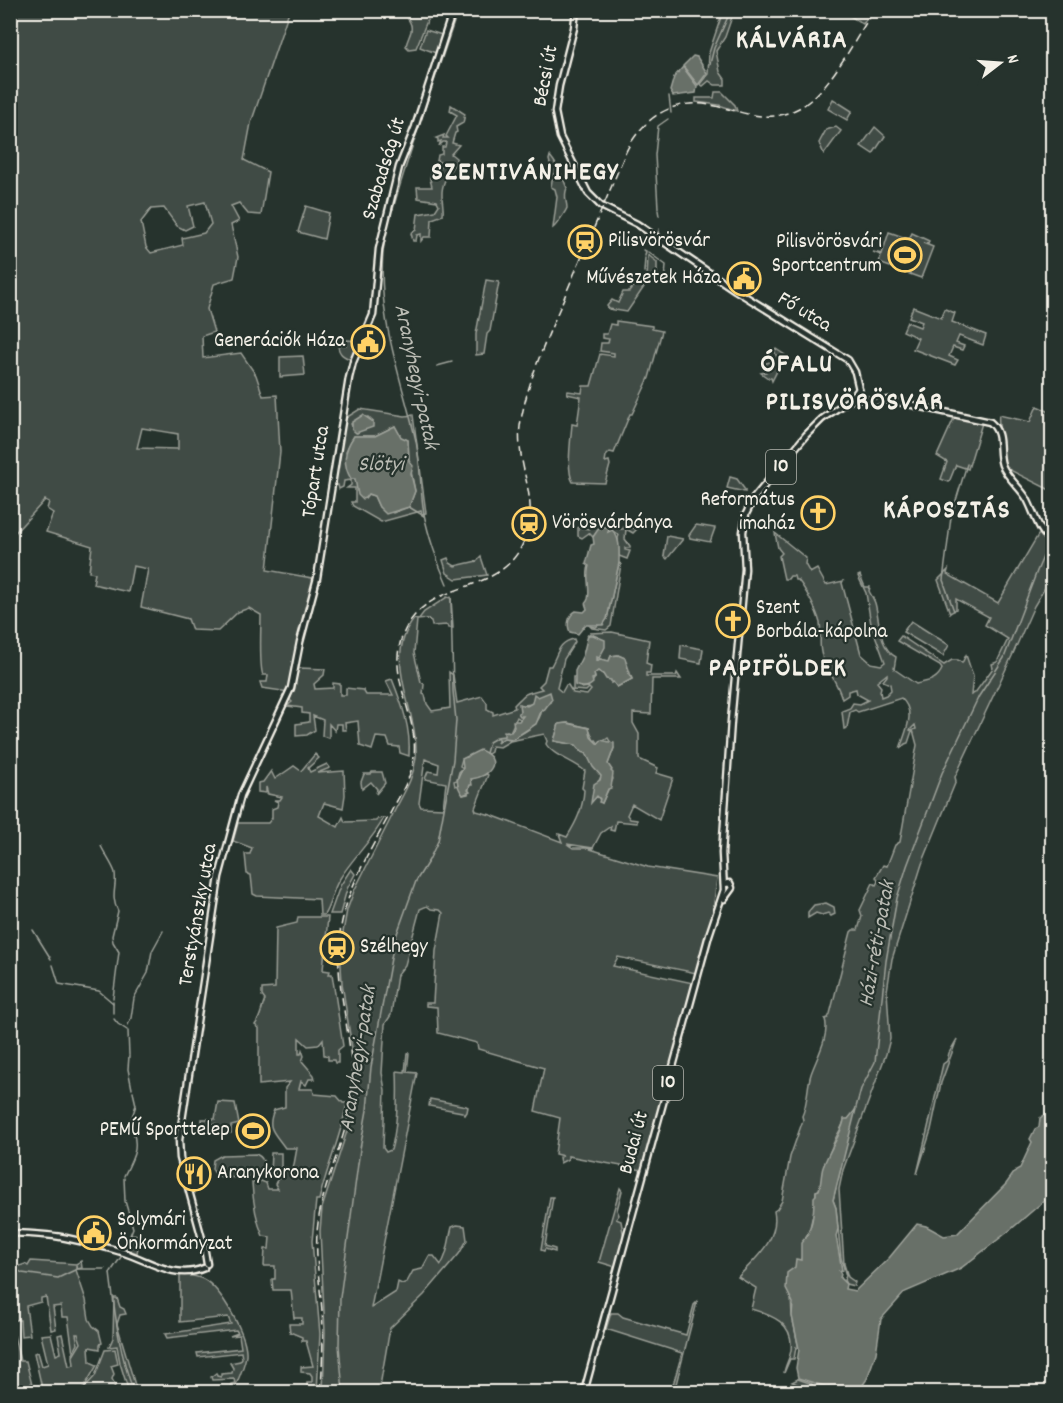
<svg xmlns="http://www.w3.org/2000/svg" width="1063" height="1403" font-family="Dekko,sans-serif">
  <rect width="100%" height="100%" fill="#26332d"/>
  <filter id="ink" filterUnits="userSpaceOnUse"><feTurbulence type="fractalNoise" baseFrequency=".0167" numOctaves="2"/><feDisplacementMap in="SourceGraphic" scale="12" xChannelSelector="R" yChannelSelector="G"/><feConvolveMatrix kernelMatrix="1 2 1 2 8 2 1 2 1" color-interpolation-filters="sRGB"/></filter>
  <g filter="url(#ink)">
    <g fill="#414b45" stroke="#9a9e96" stroke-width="1.5" fill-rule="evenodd">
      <path d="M11 11H289L251 123 244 160 268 172 261 215 248 214 239 203 231 206 239 221 231 225 238 257 234 278 214 284 207 309 214 332 202 336 203 358 241 353 256 375 263 396 277 395 280 452 267 570 312 578 314 581 289 692 262 688 260 682H267L268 675H263C259 667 261 627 261 615L249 608 238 612 218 631 192 630 188 619 141 607 148 569 133 566 128 592 93 584 95 573 89 572 92 546 46 532 53 513 47 509 49 502 45 500 11 537ZM205 202 211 224 204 233 182 238 183 245 151 253 146 247 141 222 151 209 164 208 177 226 185 230 193 226 188 206ZM142 428 178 434V449L137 448Z"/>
      <path d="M397 11H431L416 48 409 49 406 46C407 40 410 36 411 31 413 22 405 14 397 11Z"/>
      <polygon points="723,11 734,11 725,37 716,51 720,72 725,79 725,85 715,85 709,81 703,86 700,84 708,74 709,53"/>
      <polygon points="842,11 872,11 863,24"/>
      <polygon points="426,30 442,35 436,53 420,47"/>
      <polygon points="715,92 722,92 735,105 737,111 719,105 696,102 696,98 714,98"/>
      <polygon points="833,99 852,111 847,120 828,109"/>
      <path d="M451 105 465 114 463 123 456 127 457 132 455 133 452 143 459 145 451 154 456 158V162C449 171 441 184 442 196 442 203 444 208 443 215L432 219 431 237H424L421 241V234L417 235 416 241H413L411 233 416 230 418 214 435 211 439 205 437 201 418 198 417 187H432C431 181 428 178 432 173L434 176C439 174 441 168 440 162L437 161 438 155 442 154V147H445L446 142H443L439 146 441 141 438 142V139L436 138 444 135 443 138H448L446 136 457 115 450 111Z"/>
      <polygon points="836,127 841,131 824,154 819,143 826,130"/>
      <polygon points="875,127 885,136 873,154 861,146"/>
      <path d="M550 156C557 164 563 178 567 188 563 197 567 201 567 208 566 211 556 226 553 228L557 197 555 189 551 187 553 174 549 160Z"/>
      <polygon points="306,206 329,213 324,239 298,232"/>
      <polygon points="889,232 909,239 912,233 929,241 928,244 923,243 933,247 921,278 879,263 881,255 873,252 882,254"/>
      <polygon points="648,255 657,262 657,279 647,280"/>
      <polygon points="486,280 499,282 490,331 487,334 484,354 476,355 476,334"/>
      <polygon points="635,284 646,284 627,312 609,309 607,306 612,300 618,303 623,292 629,292"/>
      <polygon points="913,307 941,318 945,309 955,313 952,322 986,335 983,345 959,336 956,343 964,346 962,350 953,347 949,356 958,360 955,365 913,349 918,338 903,331 907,322 920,327 922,322 909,317"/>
      <path d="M616 321 652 326V329L662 331 649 378 632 414H630L614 453 610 452 606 456 605 462 609 461 610 465 605 483 573 482C566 471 571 438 572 424L577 425 581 397 567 394 568 391 582 393 583 386H591L600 354 614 356V353L600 351 601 343H608L609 339 602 338V334H607L610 324 616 325Z"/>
      <path d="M346 340 361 341 352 360C345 357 339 355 338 346L346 345Z"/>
      <polygon points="776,349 785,355 772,381 771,378 768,378 761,373 766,372 766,363 778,360 774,350"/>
      <polygon points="303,356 305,375 280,377 280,357"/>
      <path d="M1037 406 1052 413V491L1006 468C1004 461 997 420 999 415L1030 422Z"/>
      <path d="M360 409 405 416 413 415 426 513 422 514 421 511 381 522 353 506 351 502H355V488H347L351 485V480L344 481 343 487 339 489 338 485H333L344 419ZM368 417 373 422 357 433 354 431 351 424ZM395 426 401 437 408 440 409 461 415 491 409 507 393 513 379 507 374 496 357 491V484L346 451 354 436H375Z"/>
      <polygon points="955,416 982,423 968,469 956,465 949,482 941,479 947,462 937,456"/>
      <polygon points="730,477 737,479 745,490 745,492 727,488"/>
      <polygon points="610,515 620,529 623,529 625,525 637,529 633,533 626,529 625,539 630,546 630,548 625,548 625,550 630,551 627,559 619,556 618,538 619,535 614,532 608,532 608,529 600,528 593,537 589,533 582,538 578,536 578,527 589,529 596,521 601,519 607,522"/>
      <polygon points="696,525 715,528 710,542 690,538 689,535"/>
      <path d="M775 533 806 558 805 564 810 573 817 569 826 585 843 581 842 583 861 654 871 663 881 665 885 662 871 624 866 593 858 576 860 575 865 587H870L869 591C871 595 874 600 875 603 880 620 878 647 896 657L894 669 916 684C927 681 937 681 942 669L940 666 897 641 901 636 944 665 952 660H958L962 663 966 655 973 676 971 695 975 693 993 668 992 664 997 662 1008 639 985 625 989 617 956 599V609L950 613 938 580 948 570 947 574 998 603 1038 535 1041 534 1052 545V576L1034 606 1012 656 955 777 956 781 922 864 892 959 887 991 890 1039 886 1054 843 1170 839 1189 844 1264 848 1277 855 1282 854 1286 846 1284 844 1280 846 1276 841 1258 836 1208 833 1200 854 1113 849 1119 844 1120C843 1127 837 1134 834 1142 827 1157 823 1174 819 1190L816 1191 815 1206 808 1236 804 1240 802 1256 791 1297 792 1316 799 1349 796 1347 794 1359H790L784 1373C785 1365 790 1358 791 1350 794 1323 772 1315 751 1309L756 1288 738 1277C755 1259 780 1239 774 1211L777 1209 782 1201 790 1157 803 1120 802 1116C808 1103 807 1086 811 1074 816 1059 830 1036 825 1019L828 1018 830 1014 851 932 853 930H858L862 916 860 910 873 883 876 885 878 881 876 877 883 865 887 866 895 845 900 842 917 745 913 730 916 729 915 725 910 730 912 731 908 743 905 744 900 749C905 732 917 712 901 698L858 712 855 710 850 712 847 728 844 729 842 711 850 708 853 703 860 704 868 700 857 694 856 689 848 691V695L842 699C838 683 827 671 822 656 818 645 822 634 820 623 817 611 806 590 798 580H795L794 576H790L788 579H784L779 556 782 553 778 548ZM887 674V676L883 681 890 684 891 690 886 695 881 697 880 691 881 687 877 682Z"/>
      <polygon points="667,536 683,539 667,559 664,556"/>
      <polygon points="481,557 487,575 456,579 447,573 443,560 448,558 450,563 455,566 477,561"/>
      <polygon points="619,563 621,564 611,626 606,630 592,628 590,626 596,627 607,619"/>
      <path d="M447 597 451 598 453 628H448L447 625 432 626 431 621 427 619 417 620 414 653 421 682 424 684 423 694 425 695 427 704 432 711 450 708 449 672 453 675 457 703 482 696 487 703V709L493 712V715L515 708 514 705C529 690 522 695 542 689L539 686 544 681 548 666H551C558 654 558 642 574 639L575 642 564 659 557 688 562 692 566 685H568L573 693 587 695 591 690 589 688 586 691 573 690V677H576L575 683 582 688 588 687 595 678 594 673 598 671 613 681 617 687 632 679 625 658 618 655 611 656 609 661 600 659 597 662 601 639 593 635H588L590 633 612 632 649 640 646 663 651 665 650 673H646V676H676L677 673 681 679H652L651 714 633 713V723L639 734V759L658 768 656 773 673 778 659 820 632 804 627 815 630 819 637 820V823L616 821 614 831 610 830 611 826 601 833 593 848 567 844 573 848H587L648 867 717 878 712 918 696 973 618 957 613 966 693 983 642 1170 568 1156V1159L560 1163 559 1157 563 1156 555 1154 560 1118 535 1111 544 1068 478 1049 477 1043 438 1033 437 1007 426 1006V1003H433L436 951 443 913 440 910 431 909 427 906 420 909 405 965 397 975 391 1015 385 1024 382 1073 385 1090 383 1148 386 1152 391 1150C398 1125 398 1097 397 1071L405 1072 407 1053H409L407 1072 417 1073 371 1308 396 1292 398 1282 402 1284 407 1282 413 1271 422 1269 429 1256H434L441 1265C449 1252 448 1242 452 1227L457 1225 465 1226 467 1240 459 1254 424 1295 390 1328 379 1392H323L325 1332 320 1231 322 1208 348 1128 352 1111 355 1068 342 983 340 949 347 910 354 891C368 863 382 836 396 808 405 791 414 777 416 757 419 709 381 662 414 619L418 620 424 612ZM543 696 550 703 542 709C540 726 523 733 509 740L504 737 498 741V739L505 736 507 731 510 732 517 717 520 719 524 716 521 714 524 705 532 704ZM568 723 589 728 594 741 596 740 599 744 608 738 614 748 608 764 613 779 602 803 597 796 593 800 594 788 600 779 601 776 586 753 582 752 576 745 554 741 559 724ZM544 734 547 741 546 744C552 755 574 761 585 771L582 788 584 790C583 808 577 821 567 837L559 834 562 842 491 815 476 811 475 808 488 775 487 774 471 779 468 794 463 795 458 785 455 786 454 781 457 780 459 772 463 768 460 766 462 759 486 753 488 754 491 752 492 746 500 747 510 741ZM425 759 439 764 438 773 428 771 425 779 446 783 443 808 421 807 419 803Z"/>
      <polygon points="911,621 949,645 943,656 903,632"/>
      <polygon points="681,645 703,649 701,663 680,659"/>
      <path d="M299 668 325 669 324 675 314 684 315 689 333 688V683L340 684V695H346V688L363 690 366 695H393L386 681 392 679C402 704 411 728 409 756L400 753 399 747 390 746 387 738 376 737 372 750 360 746 358 721 345 723 346 730H342V724H336L335 731 329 724V738L322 736 323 720 313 716 315 730 307 735 296 736V724L309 722V714L302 713V708L287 706 292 702 290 700Z"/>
      <path d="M315 754 319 758 308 768 310 772 327 764 330 768 317 773 344 771 345 795 343 808 324 803 319 816 338 827 343 817 345 822 376 821 377 819 384 818C372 841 352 858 339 880 332 891 331 904 324 915H320L319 899 257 896 253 894 251 875 247 874 245 854H250L252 848 233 841 238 823H268L272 818V809L277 807 278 802 274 800H280L282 797 268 794 266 787V793L258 792V783L263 782 271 771 275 779 294 766 301 771Z"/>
      <polygon points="372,772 382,772 385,783 376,794 377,789 371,782 362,789 361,782 364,774 371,774"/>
      <polygon points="351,869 355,874 347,889 340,914 330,914 340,886"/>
      <polygon points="826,903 834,907 835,914 831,916 828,913 822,915 816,913 808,918 808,912 814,905"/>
      <path d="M298 917H328L323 970 330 971 329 974H332L343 1046 338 1050V1063H335L334 1060H328V1056L324 1055 323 1039 318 1045 308 1046 299 1038V1054H301L302 1050 304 1056 302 1061 314 1075 315 1079H309L306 1085 301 1081 299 1089H313L314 1094 337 1096 343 1103H347C341 1136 327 1167 319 1200H316L312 1241 320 1334 317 1392H312V1388H307V1382H312V1376L310 1373 301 1372V1367L313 1366 306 1341H302V1337L290 1332 289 1324H302V1318H294L291 1290H273L272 1279H275V1266H264L265 1249H269L270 1237 263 1236C256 1220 253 1201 252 1183L261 1181 266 1183 268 1189H278L275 1184 278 1178H284V1171L293 1170 297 1148H285C274 1132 266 1129 274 1110L285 1107V1088L290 1082 259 1085V1028L255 1025C261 1017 261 1009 265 1000L262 996V989L275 988 276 928 297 923Z"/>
      <polygon points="957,1039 941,1083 931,1130 917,1174 943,1064 947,1061 949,1053"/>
      <polygon points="430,1099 466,1106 468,1107 467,1112 465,1115 462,1112 429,1106"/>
      <polygon points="218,1102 235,1103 239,1124 231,1126 231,1133 217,1134 217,1124 202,1123 202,1119 215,1119"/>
      <polygon points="271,1153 281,1153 281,1174 270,1173"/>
      <path d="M256 1154C260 1156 264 1159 264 1165 264 1181 232 1177 222 1177L216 1175 212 1169 213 1160 222 1155Z"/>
      <polygon points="620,1188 622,1191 617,1210 619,1215 616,1219 621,1221 624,1238 616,1267 599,1262"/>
      <polygon points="550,1197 553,1197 545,1246 555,1249 555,1252 545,1249 544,1251 541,1250"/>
      <polygon points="131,1234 140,1235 137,1253 126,1249"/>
      <polygon points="11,1258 17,1261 16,1265 20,1266 25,1264 28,1266 31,1261 76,1264 81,1261 82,1268 77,1269 76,1265 76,1270 86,1300 89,1319 93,1326 99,1331 102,1343 100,1344 100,1349 89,1347 90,1362 97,1365 82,1391 89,1392 11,1392 11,1336 14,1336 20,1361 26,1361 32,1385 40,1389 42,1388 34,1353 38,1352 42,1366 48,1364 41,1335 51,1334 56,1355 61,1353 58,1335 62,1334 69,1366 74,1365 73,1356 81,1343 78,1334 76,1334 78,1344 73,1353 68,1317 62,1317 61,1306 53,1307 56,1329 51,1330 46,1297 41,1298 41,1302 26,1306 30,1335 21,1336 20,1320 12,1320 10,1308"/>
      <path d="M180 1274C187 1275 197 1276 203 1279 221 1288 248 1336 246 1356 244 1368 237 1382 233 1392H231V1384L235 1383 234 1379 212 1380 211 1377 216 1373 217 1376 221 1377V1374L232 1373 233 1368 230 1363 240 1361 242 1358 241 1352 198 1357 197 1353 241 1348 239 1335 230 1336 238 1333 236 1330 167 1338 165 1334 231 1324 228 1317 180 1322Z"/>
      <polygon points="114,1298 117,1298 120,1307 124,1309 126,1314 120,1315 117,1324 137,1392 129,1392 120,1363 117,1346 109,1347 113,1338"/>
      <polygon points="697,1302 674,1392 671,1392 682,1353 606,1329 611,1313 618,1313 623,1317 686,1335 694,1305"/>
      <path d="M115 1349 118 1364 111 1366 114 1374 112 1379 114 1383 116 1384 113 1389V1391H116C107 1395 94 1393 85 1390V1387L95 1376 105 1350Z"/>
      <polygon points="798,1379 812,1384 813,1387 819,1387 834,1392 795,1392 797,1384 792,1382"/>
    </g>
    <g fill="#676f68" stroke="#9fa39b" stroke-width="1.5">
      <polygon points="693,56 697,57 707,73 698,85 683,66"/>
      <polygon points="683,67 697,86 696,93 673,96 670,91 674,77"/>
      <polygon points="363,415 373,422 373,427 356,433 352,429 352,422"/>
      <path d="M395 426 401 437 408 440 409 461 413 466 411 474 415 491 409 507 386 514 379 507 374 496 368 494 365 498 362 499 358 495 355 479H351C342 464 344 450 354 436H375Z"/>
      <path d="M601 525 609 529 608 532 612 530C621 538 619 552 619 563L607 619 603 625H585L578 634 570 632C566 624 569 615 576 611L584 612 587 609C584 599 585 607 588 599 591 589 585 577 589 566L586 564 591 545 594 544 593 537Z"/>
      <path d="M588 635H593L605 640V647L599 658 597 657V661L600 659 609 661 611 656 618 655 625 658 629 674 632 679 617 687 613 682 611 683V680L606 679 603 674 598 671 594 674 595 678 592 679 593 683C588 688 580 688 575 685V671L583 655Z"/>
      <polygon points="550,692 552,699 544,710 542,709 536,724 513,739 504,738 497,743 499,739 496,737 504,736 504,731 511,732 514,727 513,721 519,721 523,716 520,716 518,713 520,712 519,704 527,706 532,703 534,694 538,697"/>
      <polygon points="567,723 589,728 591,737 598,744 601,740 614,743 614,748 608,764 612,770 611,771 613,773 611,788 608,789 602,803 599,802 600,799 597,796 591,803 594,784 600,780 601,776 593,767 586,753 582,752 576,745 554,741 559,724"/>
      <path d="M480 750C504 760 490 777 471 779L472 785H470L468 790 470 792 463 795C455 784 456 778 463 768L462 759Z"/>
      <path d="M1052 1102V1194L1009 1231 961 1268 905 1292 881 1319 876 1353 867 1379 858 1392H843L798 1378 796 1368 799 1349 792 1316 793 1303 786 1289 787 1273 795 1267 796 1259 801 1260V1243C813 1231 814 1212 814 1197L816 1195V1191L819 1190C821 1184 821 1177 822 1172 823 1159 844 1131 844 1119H848L856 1109 833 1200 836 1208 838 1229 836 1236 842 1270 839 1271 841 1274 840 1278 846 1284 845 1289 855 1291 889 1258 917 1224 926 1226 944 1236 957 1234 1006 1184 1016 1170 1020 1168 1032 1142 1030 1139 1035 1129 1039 1127 1040 1118 1046 1114Z"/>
    </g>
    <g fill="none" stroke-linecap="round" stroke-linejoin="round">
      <g stroke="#9fa39b" stroke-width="1.5">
        <polyline points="710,64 714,48 731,10"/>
        <polyline points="669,96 671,113"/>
        <polyline points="658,208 655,155 658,126 668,119"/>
        <path d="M393 209C412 142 436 77 458 10"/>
        <polyline points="658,210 659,216"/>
        <polyline points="658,234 659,229"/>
        <path d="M384 244C375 313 401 376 416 441 421 465 420 490 424 514 428 535 438 564 447 584"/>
        <polyline points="643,250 646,251 645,256"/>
        <polyline points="648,252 666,265 665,278"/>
        <polyline points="644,272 645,258"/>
        <polyline points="437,366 452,362"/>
        <polyline points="409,507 424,516"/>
        <polyline points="954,611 943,580 951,517 967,464"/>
        <polyline points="486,753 489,742 496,738"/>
        <path d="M101 846C104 853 114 867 115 873 117 888 110 896 118 911L112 936 113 942 119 952 113 998"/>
        <polyline points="33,930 51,959"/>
        <polyline points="53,965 59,984 99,991 113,1003"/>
        <polyline points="113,1013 113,1001"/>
        <polyline points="114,1019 118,1024 127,1030"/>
        <polyline points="128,1025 131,1018 134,998 148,973 152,951 163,931"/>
        <polyline points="128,1031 129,1055"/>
        <polyline points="129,1056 128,1069 132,1089"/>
        <polyline points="855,1111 861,1089 875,1062 886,961 897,898 907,866 942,773 979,696 1004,658 1037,571 1043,557 1052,544"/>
        <path d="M124 1176C135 1155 140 1146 130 1123L136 1105 133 1092"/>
        <path d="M124 1178 125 1201 133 1228 121 1257 110 1273C115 1314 119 1354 134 1392"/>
        <polyline points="10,1264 22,1273 58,1278 77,1269 105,1269"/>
        <polyline points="343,1392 339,1345 340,1298 360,1149 367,1110 371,1067 394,942 416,881 429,860 438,841 453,760 456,720 453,691 451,597"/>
        <polyline points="824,1392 829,1386"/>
      </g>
      <defs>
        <g id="major">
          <polyline points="576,10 574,28 559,86 555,112 560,137 588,193 601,206 637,224 735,290 848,360 855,372 861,398"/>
          <path d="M851 400 861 398 874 402 890 400 990 422C1004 434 997 450 1002 465 1007 478 1020 487 1027 499 1035 514 1038 531 1052 542"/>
          <polyline points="724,884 730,883 732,888 724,899"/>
          <path d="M10 1233C29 1234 48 1234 66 1238 85 1242 106 1247 125 1253 151 1262 176 1280 204 1268"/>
          <polyline points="207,1264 204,1246 180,1158 179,1140 219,877 241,795 291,688 300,642 317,578 349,378 353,362 373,315 379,249 399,167 415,127 453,10"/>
          <polyline points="584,1392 709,935 724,890 722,853 731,721 745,569 743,532 746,514 754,498 806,435 822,419 852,398 859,389"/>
        </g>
      </defs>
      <use href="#major" stroke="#f4f1e8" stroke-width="9"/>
      <use href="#major" stroke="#26332d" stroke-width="4.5"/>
      <path stroke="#f4f1e8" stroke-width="1.5" stroke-dasharray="9 4.5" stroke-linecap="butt" d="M321 1392C322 1365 324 1338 322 1311 320 1282 314 1252 318 1223 324 1176 351 1133 352 1085 353 1028 329 974 343 917 352 878 376 841 394 806 402 792 410 778 413 763 422 719 386 680 402 637 426 572 505 603 527 533 539 495 513 460 521 420 529 377 547 338 564 298 584 250 605 203 625 154 640 121 670 98 709 105 742 110 765 126 799 108 829 92 855 39 874 10"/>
    </g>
  </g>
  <defs>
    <symbol id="station-ring" viewBox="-11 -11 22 22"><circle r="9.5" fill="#26332d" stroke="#ffd166" stroke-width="1.5"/><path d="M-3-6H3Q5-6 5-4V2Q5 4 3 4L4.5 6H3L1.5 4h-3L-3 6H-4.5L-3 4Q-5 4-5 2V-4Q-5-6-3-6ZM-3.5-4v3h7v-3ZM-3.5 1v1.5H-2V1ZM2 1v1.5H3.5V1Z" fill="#ffd166"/></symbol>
    <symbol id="stadium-ring" viewBox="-11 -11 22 22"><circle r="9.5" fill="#26332d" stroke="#ffd166" stroke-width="1.5"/><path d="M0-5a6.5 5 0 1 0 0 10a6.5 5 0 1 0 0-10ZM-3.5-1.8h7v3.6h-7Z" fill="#ffd166"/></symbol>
    <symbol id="civic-ring" viewBox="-11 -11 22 22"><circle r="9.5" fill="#26332d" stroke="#ffd166" stroke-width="1.5"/><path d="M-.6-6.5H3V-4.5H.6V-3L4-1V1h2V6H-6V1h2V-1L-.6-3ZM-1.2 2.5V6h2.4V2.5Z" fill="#ffd166"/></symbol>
    <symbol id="church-ring" viewBox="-11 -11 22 22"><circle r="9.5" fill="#26332d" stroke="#ffd166" stroke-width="1.5"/><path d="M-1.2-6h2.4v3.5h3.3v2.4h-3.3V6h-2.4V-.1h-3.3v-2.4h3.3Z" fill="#ffd166"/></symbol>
    <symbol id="restaurant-ring" viewBox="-11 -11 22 22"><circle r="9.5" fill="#26332d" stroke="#ffd166" stroke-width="1.5"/><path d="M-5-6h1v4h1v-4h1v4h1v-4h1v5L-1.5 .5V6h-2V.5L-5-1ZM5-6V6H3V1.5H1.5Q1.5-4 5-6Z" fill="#ffd166"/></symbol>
  </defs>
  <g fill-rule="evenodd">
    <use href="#station-ring" x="566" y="223" width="38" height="38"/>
    <use href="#stadium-ring" x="886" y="236" width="38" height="38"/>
    <use href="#civic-ring" x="725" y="260" width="38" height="38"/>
    <use href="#civic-ring" x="349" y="323" width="38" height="38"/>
    <use href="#church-ring" x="799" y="494" width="38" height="38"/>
    <use href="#station-ring" x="510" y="505" width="38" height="38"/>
    <use href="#church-ring" x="714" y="602" width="38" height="38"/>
    <use href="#station-ring" x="318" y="929" width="38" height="38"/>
    <use href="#stadium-ring" x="234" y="1112" width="38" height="38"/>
    <use href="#restaurant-ring" x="175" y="1155" width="38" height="38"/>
    <use href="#civic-ring" x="75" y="1214" width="38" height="38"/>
  </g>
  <g text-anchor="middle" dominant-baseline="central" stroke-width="4.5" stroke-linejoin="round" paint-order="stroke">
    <g fill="#26332d" stroke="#b6b8b0" stroke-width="1.5">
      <rect x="766" y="450" width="30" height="34" rx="4.5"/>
      <rect x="653" y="1066" width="30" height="34" rx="4.5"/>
    </g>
    <g font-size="20" font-weight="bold" fill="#f4f1e8">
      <text x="781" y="467">10</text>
      <text x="668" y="1083">10</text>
    </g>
    <g font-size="21" fill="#f4f1e8" stroke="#26332d">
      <text transform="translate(547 76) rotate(-79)">Bécsi út</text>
      <text transform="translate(385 169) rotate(-73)">Szabadság út</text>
      <text transform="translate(804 313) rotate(31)">Fő utca</text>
      <text transform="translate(317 472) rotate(-81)">Tópart utca</text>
      <text transform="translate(199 915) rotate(-80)">Terstyánszky utca</text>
      <text transform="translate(635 1143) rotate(-75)">Budai út</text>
    </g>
    <g font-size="21" fill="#f4f1e8" stroke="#26332d" text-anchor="start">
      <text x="608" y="242">Pilisvörösvár</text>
      <text x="882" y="243" text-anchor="end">Pilisvörösvári<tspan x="882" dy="24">Sportcentrum</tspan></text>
      <text x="721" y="279" text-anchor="end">Művészetek Háza</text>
      <text x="345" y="342" text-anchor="end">Generációk Háza</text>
      <text x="795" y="501" text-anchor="end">Református<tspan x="795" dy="24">imaház</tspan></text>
      <text x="552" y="524">Vörösvárbánya</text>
      <text x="756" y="609">Szent<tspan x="756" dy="24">Borbála-kápolna</tspan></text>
      <text x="360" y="948">Szélhegy</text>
      <text x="230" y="1131" text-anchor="end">PEMŰ Sporttelep</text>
      <text x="217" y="1174">Aranykorona</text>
      <text x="117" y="1221">Solymári<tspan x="117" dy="24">Önkormányzat</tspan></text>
    </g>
    <g font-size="22" font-style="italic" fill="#bcbdb5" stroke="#26332d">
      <text transform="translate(415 377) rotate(78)">Aranyhegyi-patak</text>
      <text x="381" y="465">Slötyi</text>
      <text transform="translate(878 944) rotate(-80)">Házi-réti-patak</text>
      <text transform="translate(359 1059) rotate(-81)">Aranyhegyi-patak</text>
    </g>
    <g font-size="27" font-weight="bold" letter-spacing="1.5" fill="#f4f1e8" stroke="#26332d">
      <text x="792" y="41">KÁLVÁRIA</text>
      <text x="525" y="173">SZENTIVÁNIHEGY</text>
      <text x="797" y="365">ÓFALU</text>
      <text x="855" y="403">PILISVÖRÖSVÁR</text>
      <text x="947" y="511">KÁPOSZTÁS</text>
      <text x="778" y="669">PAPIFÖLDEK</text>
    </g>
  </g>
  <rect width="1063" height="1403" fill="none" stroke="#26332d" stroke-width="36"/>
  <rect x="18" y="18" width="1027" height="1367" fill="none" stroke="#f4f1e8" stroke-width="2" filter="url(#ink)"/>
  <g transform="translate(1000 63) rotate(73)" stroke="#26332d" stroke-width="4.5" paint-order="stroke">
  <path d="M0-4.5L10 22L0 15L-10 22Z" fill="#f4f1e8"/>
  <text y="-9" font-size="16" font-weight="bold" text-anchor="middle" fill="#f4f1e8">N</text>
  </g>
</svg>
